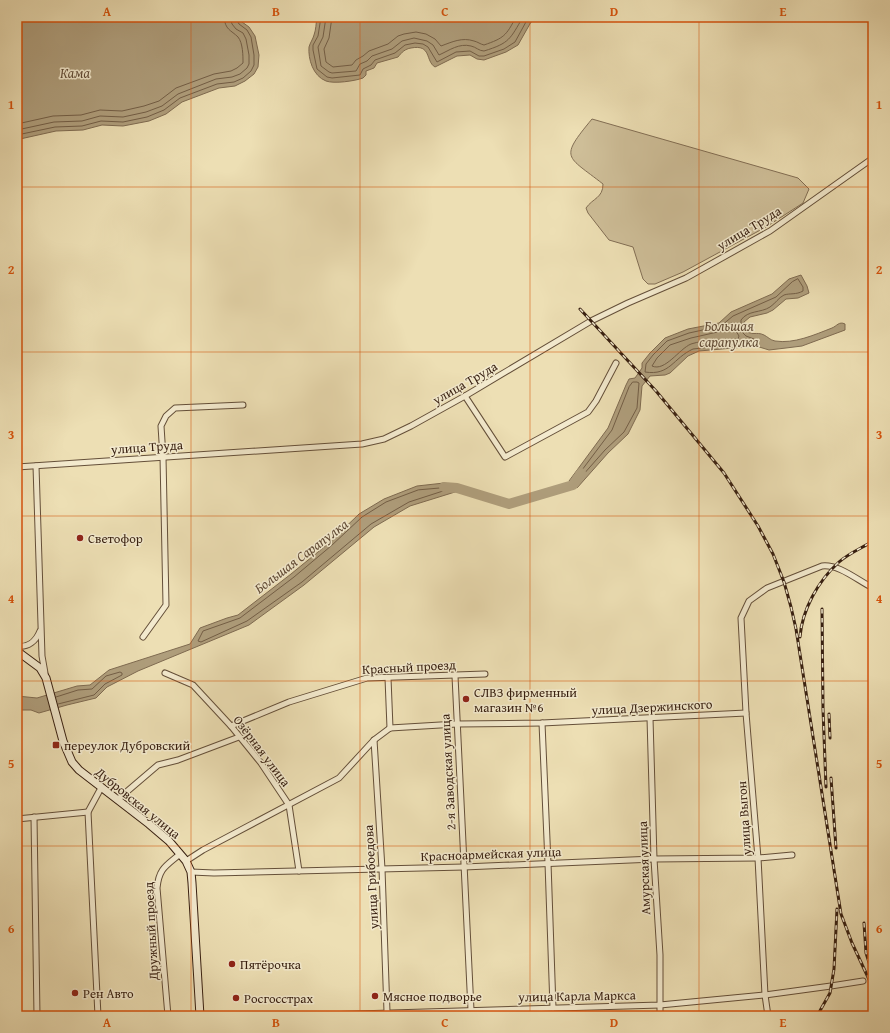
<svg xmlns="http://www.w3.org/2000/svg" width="890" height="1033" font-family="'Gentium Book Plus',serif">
  <rect width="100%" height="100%" fill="#eddfb4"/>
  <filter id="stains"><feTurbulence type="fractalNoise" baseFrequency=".005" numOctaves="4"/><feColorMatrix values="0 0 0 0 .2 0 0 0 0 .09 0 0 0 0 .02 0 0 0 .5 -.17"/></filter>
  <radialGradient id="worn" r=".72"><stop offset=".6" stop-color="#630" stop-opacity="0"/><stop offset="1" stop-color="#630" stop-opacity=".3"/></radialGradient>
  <path fill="#cebe98" stroke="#826e54" d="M592 119 798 178 809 189 803 203 766 227 683 272 655 284H648L643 279 633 247 609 240 588 213 586 208C593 198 603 198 603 184 566 155 559 159 592 119Z"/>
  <g fill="#af9e7c" stroke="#7f6b51">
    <polygon points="17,17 238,17 242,22 249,27 255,36 259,55 258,67 254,74 245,81 235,86 219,88 182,102 166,114 149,121 123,126 102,125 83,130 56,131 20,139 17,139"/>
    <path d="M317 17H542L531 22 518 45 506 52 484 60 477 59 470 55 457 56 435 67C425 61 432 44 411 48 405 49 402 52 398 57L377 63 374 68 366 71V75L363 78C355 81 334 84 326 81 313 76 308 59 309 47 310 43 313 39 314 35 316 30 316 23 317 17Z"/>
    <path d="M801 275 807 286 809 293 798 298 786 299 773 310 767 313 750 317 744 322V329C752 337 756 331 764 335 768 337 770 340 775 341 794 344 814 335 832 328 837 326 839 321 845 324V330L802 346 786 348 769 350 756 346 699 351 688 356 670 373 665 375 650 376 642 386 640 410 628 434 608 453 577 488 569 481 608 428 626 385 629 379 635 378 642 368V363L650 353 665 338 688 329 719 323 731 312 772 294 789 279Z"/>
    <polygon points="444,483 457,487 455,492 410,506 374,527 304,585 249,625 138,671 107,687 96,698 67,705 39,713 31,710 17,710 17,696 37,698 77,686 90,685 109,670 190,644 200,628 227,618 238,615 291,574 329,543 359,514 384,499 417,486"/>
  </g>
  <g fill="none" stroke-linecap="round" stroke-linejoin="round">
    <g stroke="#735e46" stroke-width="1">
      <polyline points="321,17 318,36 313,45 313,50 317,69 327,77 332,78 360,75 363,69 371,65 375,60 395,53 405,45 415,43 423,44 428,47 437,62 456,52 470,51 479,56 484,56 504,49 515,42 527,20 531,17"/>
      <path d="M326 17 323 37 318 47 321 66 329 72 332 73 356 71 360 64 367 61 372 56 392 49 402 41 414 38 427 41 433 45 439 55C450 50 459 43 471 46 476 47 479 51 484 51 510 43 510 39 523 17"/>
      <path d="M332 17 329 38 324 49 326 62 333 67 352 65 356 60 363 56 369 51 388 44 398 36 404 34 416 32 426 34 435 39 441 46C452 42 462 37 474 41 478 42 480 44 484 45 504 38 506 36 516 17"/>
      <path d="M17 124 53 116 81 115 100 110 122 111 144 106 159 101 176 88 214 74 231 71 237 68 243 63C243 56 243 43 238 37 231 30 225 30 224 17"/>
      <polyline points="17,130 54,122 82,121 100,116 123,117 146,112 162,106 178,94 216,79 232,77 240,74 247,68 249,64 249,55 246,39 243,33 236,29 232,24 230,17"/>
      <polyline points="17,135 55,127 82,126 101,121 123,122 147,117 164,110 180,98 217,84 234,82 243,78 251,71 254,65 254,55 251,37 247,30 239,24 235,17"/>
      <path d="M798 279 803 287V291C796 295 790 293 784 295 778 298 776 303 770 307 761 313 748 310 741 320V331L746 336 754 339V342L693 349C673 358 670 376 645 372L646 364 653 355 667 341 689 333 721 326 733 316 776 297 792 282Z"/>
      <path d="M732 323 735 324 736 331 739 336 738 339C723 341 706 339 691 344 679 349 665 372 652 366L657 358 670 345 691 338 722 331Z"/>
      <polygon points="633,382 637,382 639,383 637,408 624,432 605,450 582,476 580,477 579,474 612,430 629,387"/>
      <polygon points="442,488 444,489 443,491 409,502 371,524 302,582 247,621 201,642 198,641 203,631 240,618 294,577 331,546 362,517 386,502 418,490"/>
      <polyline points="56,697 78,690 92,689 106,676 120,672 122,673 122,675 105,684 94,695 58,704"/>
    </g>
    <polyline stroke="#af9e7c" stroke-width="10" points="444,487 457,488 509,504 573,485 581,473"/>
    <defs>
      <g id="street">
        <polyline points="465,396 505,457 588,412 596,401 616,363"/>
        <polyline points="36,466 42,656 45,673"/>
        <polyline points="17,467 362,444 384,439 411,426 465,396 591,321 628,303 686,278 770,231 873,158"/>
        <polyline points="143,637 166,605 163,457 161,426 166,416 175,408 243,405"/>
        <path d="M17 646C28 648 36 641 40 631"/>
        <polyline points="165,673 193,685 231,726 261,763 289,805 299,871"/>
        <polyline points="455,676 471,1010"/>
        <polyline points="388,678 390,728"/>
        <polyline points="650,718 654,859 660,955 660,1016"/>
        <polyline points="542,723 548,863 553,1008"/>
        <polyline points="231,726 289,702 367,678 485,674"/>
        <polyline points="390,728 457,724 542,723 746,713"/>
        <polyline points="374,740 382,869 387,1012"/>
        <polyline points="117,800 158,765 178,760 239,737"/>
        <polyline points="34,817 37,1016"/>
        <polyline points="17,819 88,812"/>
        <polyline points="186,861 203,850 339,778 374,740 390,728"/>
        <polyline points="191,872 214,873 464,867 654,859 758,858 792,855"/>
        <polyline points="98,1016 88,812 101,788"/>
        <path d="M168 1016 157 888C159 868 166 866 180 854"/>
        <polyline points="289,1016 660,1005 765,995 831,986 863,981"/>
        <path d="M768 1016 765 995 758 858 746 713 741 618 749 601 767 588 822 566C839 564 857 580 873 588"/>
      </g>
      <polyline id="secondary" points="17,651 40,668 46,678 63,741 72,762 79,770 149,824 169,841 186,861 191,872 192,883 200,1016"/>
    </defs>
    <use href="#street" stroke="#644f39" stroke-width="7"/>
    <use href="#secondary" stroke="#371f10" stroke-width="9"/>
    <use href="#street" stroke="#f3eace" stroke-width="5"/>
    <use href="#secondary" stroke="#f3eace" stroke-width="7"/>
    <defs>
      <g id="rail">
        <polyline points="580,309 656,391 724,473 758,526 773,554 784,582 791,607 796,629 841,914 852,943 873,988"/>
        <polyline points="822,609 823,709 826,787"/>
        <path d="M800 637C802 610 818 581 839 562 849 553 862 548 873 541"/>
        <polyline points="829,714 830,738"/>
        <polyline points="831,778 836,848"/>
        <polyline points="864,923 866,953 873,975"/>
        <polyline points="817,1016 830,993 834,969 837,909"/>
      </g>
    </defs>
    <use href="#rail" stroke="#371f10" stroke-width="3"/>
    <use href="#rail" stroke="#f3eace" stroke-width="1.5" stroke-dasharray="4.5" stroke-linecap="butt"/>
  </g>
  <path fill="none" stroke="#d6530c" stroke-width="1" stroke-opacity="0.55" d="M191 17V1016M360 17V1016M530 17V1016M699 17V1016M17 187H873M17 352H873M17 516H873M17 681H873M17 846H873"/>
  <g fill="#8f2418" stroke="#f3eace" stroke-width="1.5">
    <circle cx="80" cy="538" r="4"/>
    <circle cx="466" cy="699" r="4"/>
    <rect x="52" y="741" width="8" height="8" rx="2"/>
    <circle cx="232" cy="964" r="4"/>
    <circle cx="75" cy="993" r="4"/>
    <circle cx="375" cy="996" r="4"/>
    <circle cx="236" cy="998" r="4"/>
  </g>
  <g text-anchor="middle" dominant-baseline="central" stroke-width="3" stroke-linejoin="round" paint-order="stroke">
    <g font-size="13" fill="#371f10" stroke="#f3eace">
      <text transform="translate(749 228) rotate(-31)">улица Труда</text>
      <text transform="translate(465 383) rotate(-30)">улица Труда</text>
      <text transform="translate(147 447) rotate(-4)">улица Труда</text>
      <text transform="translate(409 667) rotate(-3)">Красный проезд</text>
      <text transform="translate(652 707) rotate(-3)">улица Дзержинского</text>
      <text transform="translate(262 751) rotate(53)">Озёрная улица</text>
      <text transform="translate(448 772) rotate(-93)">2-я Заводская улица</text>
      <text transform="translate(138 803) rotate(39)">Дубровская улица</text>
      <text transform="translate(744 818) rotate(-94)">улица Выгон</text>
      <text transform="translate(491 854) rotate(-2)">Красноармейская улица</text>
      <text transform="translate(644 868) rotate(-92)">Амурская улица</text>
      <text transform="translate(371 877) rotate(-93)">улица Грибоедова</text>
      <text transform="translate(151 931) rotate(-93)">Дружный проезд</text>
      <text transform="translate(577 996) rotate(-1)">улица Карла Маркса</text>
    </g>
    <g font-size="13" fill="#371f10" stroke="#f3eace" text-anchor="start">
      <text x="88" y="538">Светофор</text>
      <text x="474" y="692">СЛВЗ фирменный<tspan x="474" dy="15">магазин №6</tspan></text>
      <text x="64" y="745">переулок Дубровский</text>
      <text x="240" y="964">Пятёрочка</text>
      <text x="83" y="993">Рен Авто</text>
      <text x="383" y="996">Мясное подворье</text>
      <text x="244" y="998">Росгосстрах</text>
    </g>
    <g font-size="14" font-style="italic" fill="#614b36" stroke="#f3eace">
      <text x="75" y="73">Кама</text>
      <text x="729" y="326">Большая<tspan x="729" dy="16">сарапулка</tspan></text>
      <text transform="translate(301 556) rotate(-37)">Большая Сарапулка</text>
    </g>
  </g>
  <rect width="890" height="1033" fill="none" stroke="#eddfb4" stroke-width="44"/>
  <rect x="22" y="22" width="846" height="989" fill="none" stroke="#d6530c" stroke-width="1.5"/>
  <g font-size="13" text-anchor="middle" font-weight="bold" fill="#d6530c">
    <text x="107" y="16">A</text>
    <text x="276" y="16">B</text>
    <text x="445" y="16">C</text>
    <text x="614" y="16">D</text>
    <text x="783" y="16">E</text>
    <text x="11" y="109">1</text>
    <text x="879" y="109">1</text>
    <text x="11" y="274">2</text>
    <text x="879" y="274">2</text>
    <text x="11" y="439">3</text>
    <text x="879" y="439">3</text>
    <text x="11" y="603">4</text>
    <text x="879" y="603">4</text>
    <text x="11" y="768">5</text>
    <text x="879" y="768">5</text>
    <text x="11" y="933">6</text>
    <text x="879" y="933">6</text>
    <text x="107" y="1027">A</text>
    <text x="276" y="1027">B</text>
    <text x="445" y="1027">C</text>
    <text x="614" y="1027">D</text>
    <text x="783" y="1027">E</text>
  </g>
  <rect width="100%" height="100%" filter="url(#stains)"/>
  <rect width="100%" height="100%" fill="url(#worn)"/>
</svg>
